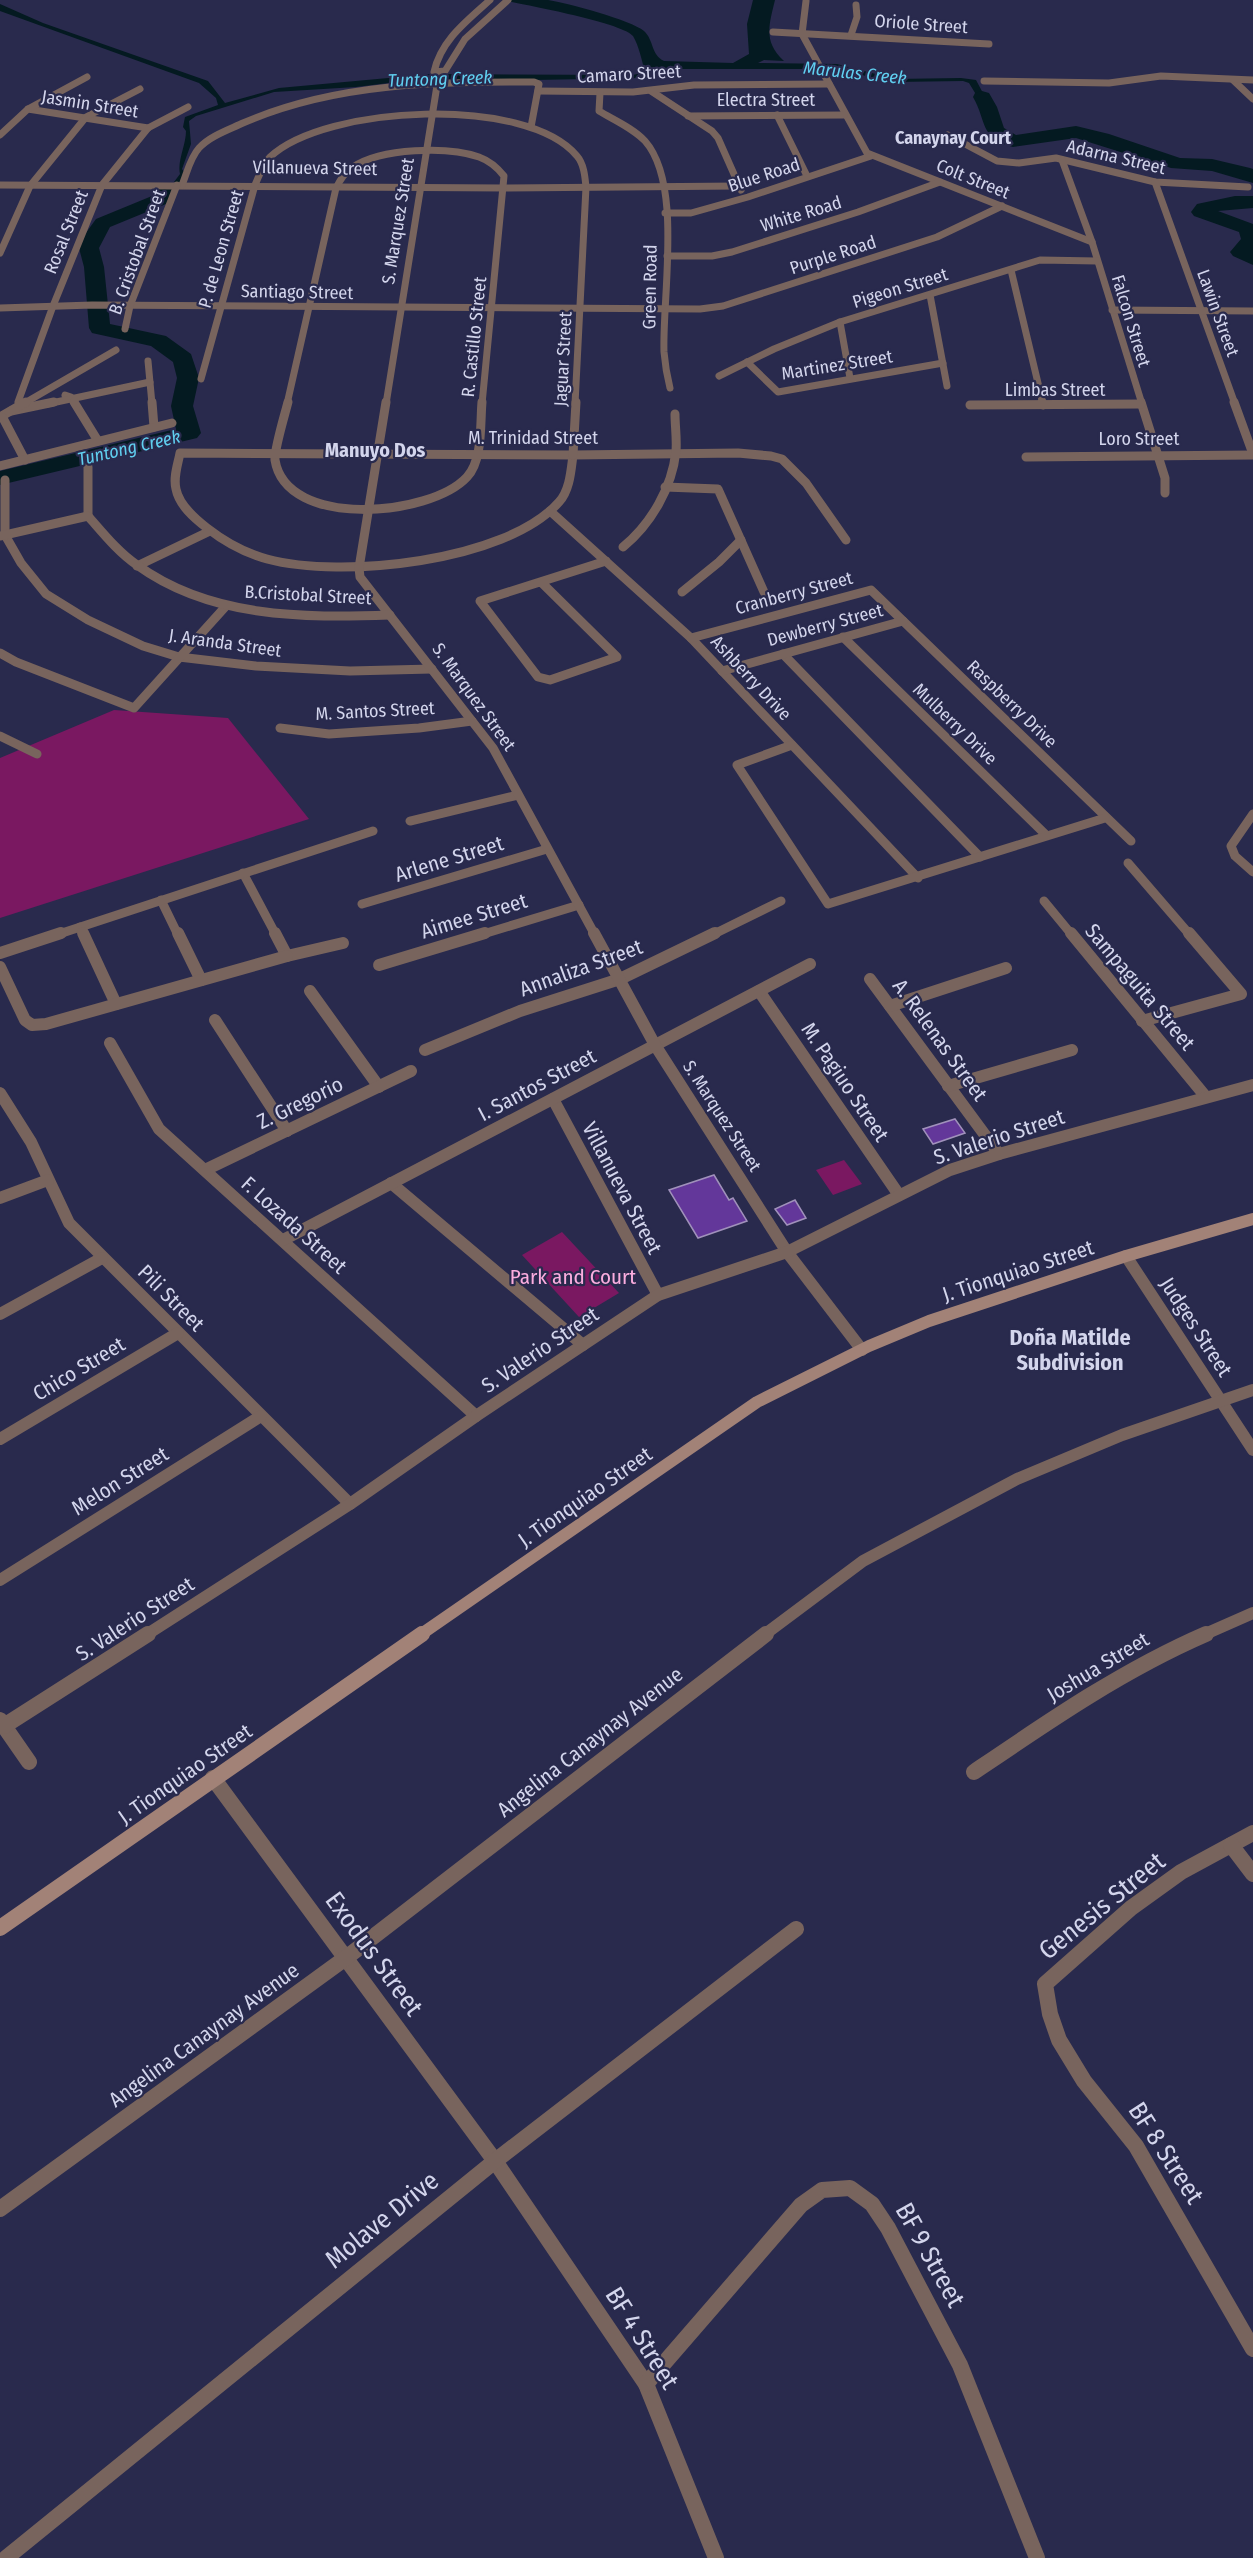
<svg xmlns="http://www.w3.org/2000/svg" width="1253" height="2558" font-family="'Fira Sans Condensed',sans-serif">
  <rect width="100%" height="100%" fill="#292a4d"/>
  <g fill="#7a1861">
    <polygon points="114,710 228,718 309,819 0,918 0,758"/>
    <polygon points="844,1160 862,1184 833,1195 816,1170"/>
    <polygon points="562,1232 619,1293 579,1317 522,1255"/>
  </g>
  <path fill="#041a21" d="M502 0C517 0 533 0 548 0 567 3 631 20 644 31 654 40 651 55 664 61L733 63 749 54 747 24 753 0H775C769 25 763 42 784 61L764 60 758 63 837 64 895 79 961 78 976 80 984 95 994 105 995 127 1005 136 1001 137 989 127 983 106 969 83 963 81 894 82 834 69H665L652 76 640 78 487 81 430 78 356 87 274 92 196 116 189 121 191 144 182 169 185 173 180 182H174L180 174C177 161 186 145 186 131L183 127 185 117 218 105 216 98 199 83 0 11V4L43 23 208 81 225 103 279 88 432 74 633 75 645 72C642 61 639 46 633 36 624 23 522 4 502 0Z"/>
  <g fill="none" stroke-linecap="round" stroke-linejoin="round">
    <g fill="#041a21" fill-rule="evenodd">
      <path d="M982 91 989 93 997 107 1004 128 1016 135 1076 126 1109 134 1180 158 1212 159 1250 168 1253 169V183L1212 171 1171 168 1076 138 1013 147C979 138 987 121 973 97L975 93Z"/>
      <polygon points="165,187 172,189 175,193 166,204 110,227 99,248 104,267 110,324 166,336 191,354 199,378 193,406 201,433 197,438 0,485 0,471 176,429 171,406 177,378 173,362 151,346 92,333 89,328 84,267 79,248 83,237 96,219 152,196 158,189"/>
      <polygon points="1235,196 1253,196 1253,208 1218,211 1253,224 1253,265 1233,256 1230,252 1241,239 1239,232 1194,216 1191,212 1197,204"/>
    </g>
  </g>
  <g fill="#63379a" stroke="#a091bb" stroke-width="1.5">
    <polygon points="955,1119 965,1133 933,1144 923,1129"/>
    <polygon points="714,1175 729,1200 733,1198 747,1221 698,1238 669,1190"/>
    <polygon points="795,1200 806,1218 787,1225 775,1209"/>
  </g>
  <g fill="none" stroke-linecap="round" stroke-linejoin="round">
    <g stroke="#78645d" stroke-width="7">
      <polyline points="806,1 802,34 867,153 1092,242"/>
      <polyline points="773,32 989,44"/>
      <polyline points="851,35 857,17 856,5"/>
      <polyline points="1233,80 1253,99"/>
      <polyline points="984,81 1109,83 1161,76 1253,80"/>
      <polyline points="538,91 633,92 694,85 829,84"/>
      <polyline points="651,91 712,131 718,138 741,190"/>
      <path d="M600 93 599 111C614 120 633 128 645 141 683 184 662 297 664 352 665 364 667 376 670 388"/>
      <polyline points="28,109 148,128"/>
      <polyline points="777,115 807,176"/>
      <polyline points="688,116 844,115"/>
      <polyline points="0,135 28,109 87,77"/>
      <polyline points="948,135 997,161 1019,163 1056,158 1155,182 1248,187"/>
      <polyline points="1062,160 1092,242 1142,404"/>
      <polyline points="1155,182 1235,404"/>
      <polyline points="0,185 504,188 738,186"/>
      <path d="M182 185C187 173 190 158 199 148 210 136 228 130 243 123 335 83 434 82 534 82L539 84 531 127"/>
      <polyline points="665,213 691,213 748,197 871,156"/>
      <polyline points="0,253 30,186 86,117 140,89"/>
      <polyline points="667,256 712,256 732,252 858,212 940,182"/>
      <polyline points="1011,270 1043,404"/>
      <polyline points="930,295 947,386"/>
      <polyline points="0,308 92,305 700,309 723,306 937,237 1002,206"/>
      <polyline points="1112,310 1253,311"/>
      <polyline points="840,322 850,378"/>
      <polyline points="125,329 130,306 177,185"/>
      <polyline points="148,361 152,404"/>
      <polyline points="747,362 778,392 943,363"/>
      <polyline points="719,376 774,349 840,322 1040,260 1097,261"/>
      <path d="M201 379 255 185C259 176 263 164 270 157 325 105 527 95 577 156 584 164 585 177 586 187L575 404"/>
      <polyline points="65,395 71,397 75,404"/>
      <polyline points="18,402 53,306 102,185 148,128 188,107"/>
      <polyline points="23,404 116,350"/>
      <polyline points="47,404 150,382"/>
      <path d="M287 404 336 188C340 180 345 172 353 167 381 148 448 146 479 157 490 161 497 167 504 176L482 404"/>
    </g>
    <g stroke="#78645d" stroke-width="9">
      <polyline points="74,402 98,441"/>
      <polyline points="152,402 154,427"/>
      <path d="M288 402C285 414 274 450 275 460 286 529 430 517 467 477 483 460 480 424 482 402"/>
      <polyline points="1042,402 1043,405"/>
      <polyline points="1141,402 1165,478 1165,493"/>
      <polyline points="1234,402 1253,454"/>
      <polyline points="970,405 1141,404"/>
      <polyline points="11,411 54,402"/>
      <polyline points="0,417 26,402"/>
      <polyline points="0,417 3,418 25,460"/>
      <path d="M180 453 573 455C571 470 570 490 559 502 506 562 341 579 267 559 245 553 225 542 207 528 194 518 179 505 176 489 173 477 178 464 180 453Z"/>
      <polyline points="573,455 738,453 771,456 782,459 806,483 846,540"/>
      <polyline points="573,455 576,402"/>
      <polyline points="1026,457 1253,455"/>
      <polyline points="0,466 172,423"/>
      <polyline points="88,467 88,516"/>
      <polyline points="5,480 5,535 21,563 46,594 88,620 143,646 179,657 256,666 350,671 432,669"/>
      <polyline points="665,487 718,489 764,592"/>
      <polyline points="550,511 691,638 918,878"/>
      <path d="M623 547C651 524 672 488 676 451 677 439 675 426 675 414"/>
      <polyline points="137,566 210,531"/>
      <polyline points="541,582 617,657 550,680 538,677 480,601 606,561"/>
      <polyline points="682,592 719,562 741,540"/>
      <polyline points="843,637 1045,834"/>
      <polyline points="691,638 871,590 1131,841"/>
      <polyline points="0,653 16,662 134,708 226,606"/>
      <polyline points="783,654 980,857"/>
      <polyline points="722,671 903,621"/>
      <polyline points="280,728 329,734 419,728 472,721"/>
      <polyline points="0,736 37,754"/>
      <polyline points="792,745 737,765 828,904 1105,818"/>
      <polyline points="1253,814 1231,846 1235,856 1253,872"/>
      <polyline points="410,821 518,795"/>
      <polyline points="1128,863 1190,935"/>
      <polyline points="243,873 276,935"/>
      <polyline points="161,900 178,935"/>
      <polyline points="1044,901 1072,935"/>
      <polyline points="362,904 547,849"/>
      <polyline points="80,927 84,935"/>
      <polyline points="56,935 373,831"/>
      <polyline points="480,935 579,905"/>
      <polyline points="712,935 781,901"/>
    </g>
    <g stroke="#78645d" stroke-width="12">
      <polyline points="83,933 116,1004"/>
      <polyline points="178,933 201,980"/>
      <polyline points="275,933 287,956 343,943"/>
      <polyline points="1071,933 1206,1097"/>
      <polyline points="0,953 61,933"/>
      <polyline points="379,965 485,933"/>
      <polyline points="0,967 25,1020 32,1025 46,1024 287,956"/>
      <polyline points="870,979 999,1154"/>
      <polyline points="310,991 379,1087"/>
      <polyline points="759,991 899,1195"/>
      <polyline points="890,1006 1006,968"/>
      <polyline points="215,1020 287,1131"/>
      <polyline points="1142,1021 1241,994 1189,933"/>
      <polyline points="110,1043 159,1129 476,1416"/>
      <polyline points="425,1050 520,1011 620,979 715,933"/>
      <polyline points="948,1086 1072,1050"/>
      <polyline points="0,1093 31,1142 69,1223 350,1504"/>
      <polyline points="553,1099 658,1295"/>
      <polyline points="205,1170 411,1071"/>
      <polyline points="391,1183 583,1345"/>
      <polyline points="0,1198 48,1180"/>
      <polyline points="283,1240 810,964"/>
      <polyline points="1126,1256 1253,1450"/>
      <polyline points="0,1314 102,1258"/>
      <polyline points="0,1439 178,1333"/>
      <polyline points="0,1580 261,1416"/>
      <polyline points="1203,1635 1253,1613"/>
    </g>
    <g stroke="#78645d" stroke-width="16">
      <polyline points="4,1726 29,1762"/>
      <path d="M974 1772C1049 1721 1123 1670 1206 1634"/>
      <polyline points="213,1778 495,2161 646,2384 716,2558"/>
      <polyline points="1253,1833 1181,1872 1131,1908 1045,1984 1050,2014 1059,2040 1084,2081 1136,2146 1253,2349"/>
      <polyline points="1231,1845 1253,1874"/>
      <polyline points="646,2384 801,2205 822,2190 850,2188 872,2204 888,2228 960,2365 1037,2558"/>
      <polyline points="6,2558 495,2161 796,1929"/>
    </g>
    <g stroke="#78645d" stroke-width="7">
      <path d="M490 0C467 21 441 40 434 72L445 71 465 39 508 0"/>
      <polyline points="386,404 439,73"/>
    </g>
    <g stroke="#78645d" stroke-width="9">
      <polyline points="386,402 359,568 360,577 493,748 595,935"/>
      <path d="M0 536 88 516C103 533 118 552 137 565 210 618 303 618 390 615"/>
    </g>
    <g stroke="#78645d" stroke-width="12">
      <polyline points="594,933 655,1045 787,1252 862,1350"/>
      <polyline points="146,1635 350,1504 476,1416 658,1295 787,1252 950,1170 999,1154 1253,1085"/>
      <polyline points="764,1635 863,1561 1017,1479 1122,1435 1253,1390"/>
    </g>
    <g stroke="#78645d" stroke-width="16">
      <polyline points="0,1720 4,1726 148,1634"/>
      <polyline points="0,2209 347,1957 766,1634"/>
    </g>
    <polyline stroke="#a28277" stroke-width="12" points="420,1635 757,1402 869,1346 929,1321 1126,1256 1253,1219"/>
    <polyline stroke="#a28277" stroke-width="16" points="0,1928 422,1634"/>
  </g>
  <g text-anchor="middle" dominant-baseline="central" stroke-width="4.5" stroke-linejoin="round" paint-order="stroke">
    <g font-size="18" fill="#d3d5ec" stroke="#292a4d">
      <text transform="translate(921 24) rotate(4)">Oriole Street</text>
      <text transform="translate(629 74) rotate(-3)">Camaro Street</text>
      <text x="766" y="100">Electra Street</text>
      <text transform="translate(90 104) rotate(9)">Jasmin Street</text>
      <text transform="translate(1116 157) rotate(13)">Adarna Street</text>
      <text transform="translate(315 168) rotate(1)">Villanueva Street</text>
      <text transform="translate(764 175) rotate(-18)">Blue Road</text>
      <text transform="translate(973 179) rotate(22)">Colt Street</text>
      <text transform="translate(801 214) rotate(-17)">White Road</text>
      <text transform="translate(398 221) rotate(-81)">S. Marquez Street</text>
      <text transform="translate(66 232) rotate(-68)">Rosal Street</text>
      <text transform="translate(221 249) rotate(-74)">P. de Leon Street</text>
      <text transform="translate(137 252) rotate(-70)">B. Cristobal Street</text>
      <text transform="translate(833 255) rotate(-18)">Purple Road</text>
      <text transform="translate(650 287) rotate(-89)">Green Road</text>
      <text transform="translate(900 288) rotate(-17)">Pigeon Street</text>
      <text transform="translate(297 292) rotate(1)">Santiago Street</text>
      <text transform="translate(1218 313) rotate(70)">Lawin Street</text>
      <text transform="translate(1131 321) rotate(73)">Falcon Street</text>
      <text transform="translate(474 337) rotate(-84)">R. Castillo Street</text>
      <text transform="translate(563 359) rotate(-87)">Jaguar Street</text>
      <text transform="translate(837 365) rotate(-9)">Martinez Street</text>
      <text x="1055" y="390">Limbas Street</text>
      <text x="533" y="438">M. Trinidad Street</text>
      <text x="1139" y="439">Loro Street</text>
      <text transform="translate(794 593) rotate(-15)">Cranberry Street</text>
      <text transform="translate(308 595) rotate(3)">B.Cristobal Street</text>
      <text transform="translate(825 625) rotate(-15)">Dewberry Street</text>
      <text transform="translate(225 643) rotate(8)">J. Aranda Street</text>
      <text transform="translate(751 678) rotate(47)">Ashberry Drive</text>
      <text transform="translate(474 697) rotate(54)">S. Marquez Street</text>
      <text transform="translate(1012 704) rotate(44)">Raspberry Drive</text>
      <text transform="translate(375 711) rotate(-3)">M. Santos Street</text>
      <text transform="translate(955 724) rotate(44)">Mulberry Drive</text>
      <text transform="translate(722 1116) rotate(57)">S. Marquez Street</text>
    </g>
    <g font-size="18" font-style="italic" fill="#60cff0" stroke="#292a4d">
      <text transform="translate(855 73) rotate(6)">Marulas Creek</text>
      <text transform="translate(440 79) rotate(-2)">Tuntong Creek</text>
      <text transform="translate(129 448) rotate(-13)">Tuntong Creek</text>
    </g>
    <g font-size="18" font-weight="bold" fill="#d3d5ec" stroke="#292a4d">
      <text x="953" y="138">Canaynay Court</text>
    </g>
    <g font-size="20" font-weight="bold" fill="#d3d5ec" stroke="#292a4d">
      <text x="375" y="450">Manuyo Dos</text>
    </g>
    <g font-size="21" fill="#d3d5ec" stroke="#292a4d">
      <text transform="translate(449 859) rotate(-17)">Arlene Street</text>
      <text transform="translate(474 916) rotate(-17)">Aimee Street</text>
      <text transform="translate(581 968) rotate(-20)">Annaliza Street</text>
      <text transform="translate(1140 987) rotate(50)">Sampaguita Street</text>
      <text transform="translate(940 1040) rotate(54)">A. Relenas Street</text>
      <text transform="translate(845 1082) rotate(56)">M. Pagiuo Street</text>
      <text transform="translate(537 1085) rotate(-28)">I. Santos Street</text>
      <text transform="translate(300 1103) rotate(-26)">Z. Gregorio</text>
      <text transform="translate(999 1137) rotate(-18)">S. Valerio Street</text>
      <text transform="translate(622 1188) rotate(62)">Villanueva Street</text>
      <text transform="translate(294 1225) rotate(42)">F. Lozada Street</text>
      <text transform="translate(1018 1271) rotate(-18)">J. Tionquiao Street</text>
      <text transform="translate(171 1298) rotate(45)">Pili Street</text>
      <text transform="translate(1196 1327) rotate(57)">Judges Street</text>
      <text transform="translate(540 1350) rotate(-34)">S. Valerio Street</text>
      <text transform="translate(79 1369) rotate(-31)">Chico Street</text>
      <text transform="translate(120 1481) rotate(-32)">Melon Street</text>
      <text transform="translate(585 1497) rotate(-35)">J. Tionquiao Street</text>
      <text transform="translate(135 1619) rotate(-33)">S. Valerio Street</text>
      <text transform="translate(1098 1667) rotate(-31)">Joshua Street</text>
      <text transform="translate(590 1742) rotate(-38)">Angelina Canaynay Avenue</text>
      <text transform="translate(185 1774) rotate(-35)">J. Tionquiao Street</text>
      <text transform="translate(204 2035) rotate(-36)">Angelina Canaynay Avenue</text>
    </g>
    <g font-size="21" fill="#fbaddf" stroke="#292a4d">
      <text x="573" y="1277">Park and Court</text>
    </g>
    <g font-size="22" font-weight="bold" fill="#d3d5ec" stroke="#292a4d">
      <text x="1070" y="1337">Doña Matilde<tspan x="1070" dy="25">Subdivision</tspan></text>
    </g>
    <g font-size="26" fill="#d3d5ec" stroke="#292a4d">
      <text transform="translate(1102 1906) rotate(-39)">Genesis Street</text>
      <text transform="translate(374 1954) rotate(54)">Exodus Street</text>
      <text transform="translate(1166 2153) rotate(57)">BF 8 Street</text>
      <text transform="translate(382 2220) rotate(-39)">Molave Drive</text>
      <text transform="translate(930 2255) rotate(61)">BF 9 Street</text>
      <text transform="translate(642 2338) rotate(58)">BF 4 Street</text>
    </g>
  </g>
</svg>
